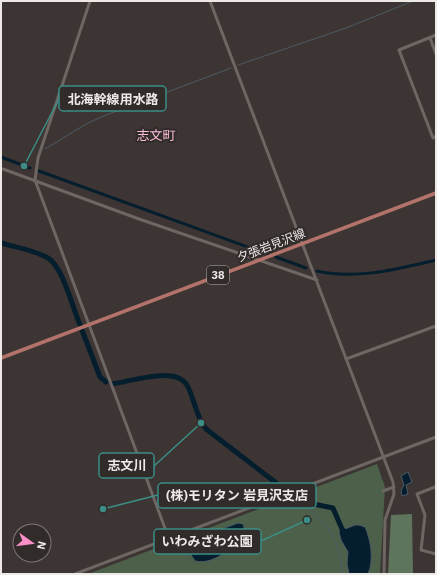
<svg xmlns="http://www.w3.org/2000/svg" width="437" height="575" font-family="'IBM Plex Sans','Noto Sans JP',sans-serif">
  <rect width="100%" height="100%" fill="#3c3533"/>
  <polygon fill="#4c604a" points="377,464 385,487 380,574 88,574"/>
  <polygon fill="#5e745c" points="412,514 413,574 388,574 391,515"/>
  <g fill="#051e2e" stroke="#4b5b66" fill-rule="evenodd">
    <polygon points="408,472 412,482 406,485 408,494 402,496 401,491 404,485 401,476"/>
    <path d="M238 523 243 524 244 527C241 545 213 566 195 561L191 555V547L198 538ZM226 535H228V541L221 551 220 549 218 551 213 550 210 552 209 549 200 547 206 545 211 547 216 542 217 544H219Z"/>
    <path d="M355 525H359L365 527C371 540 374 561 368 574H349L347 564 348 552 341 540 339 532 341 529H345Z"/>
  </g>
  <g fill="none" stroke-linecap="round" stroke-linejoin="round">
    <g stroke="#4b5b66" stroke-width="1">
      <polyline points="398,2 399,1"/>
      <polyline points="238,65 346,28 413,1"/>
      <polyline points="45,149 86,124 101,117 231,68"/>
      <polyline points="24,166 25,164"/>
      <path d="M300 502C328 522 340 539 342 574"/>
    </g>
    <g stroke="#051e2e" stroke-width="3">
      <polyline points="1,157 30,168"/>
      <polyline points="39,171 267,254"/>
      <polyline points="276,257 306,268"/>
      <path d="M317 271C357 280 397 269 436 260"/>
    </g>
    <g stroke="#051e2e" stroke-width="5">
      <path d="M1 243C15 247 37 251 48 258 63 267 73 309 80 325"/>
      <polyline points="82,330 100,377 106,382"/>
      <path d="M112 384C130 382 178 364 188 387 195 401 196 417 206 429L284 489"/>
      <polyline points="293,496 303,502 333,508 342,529 347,534"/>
    </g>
    <g stroke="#6d6663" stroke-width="3">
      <polyline points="90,1 38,158 35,180 169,539"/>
      <polyline points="210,1 393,482 394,494 385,520 384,574"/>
      <polyline points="436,35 399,50 433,138 436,136"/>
      <polyline points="430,38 436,54"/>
      <polyline points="3,169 139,219 317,280"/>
      <polyline points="346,359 436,326"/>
      <polyline points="435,487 417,494 425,515 421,550 436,554"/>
      <polyline points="383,491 394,487"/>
      <polyline points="75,574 436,437"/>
      <polyline points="436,574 436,573"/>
    </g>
    <polyline stroke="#b3736a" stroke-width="3.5" points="1,358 436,193"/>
  </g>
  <g text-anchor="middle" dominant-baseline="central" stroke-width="4" stroke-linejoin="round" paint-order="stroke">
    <rect fill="#312b29" stroke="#b5b0ae" stroke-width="1" x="207" y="266" width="22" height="18" rx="3"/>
    <g font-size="11" font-weight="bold" fill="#ede9e7">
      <text x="218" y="275">38</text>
    </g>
    <g font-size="12" fill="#ede9e7" stroke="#312b29">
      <text transform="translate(271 245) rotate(-21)">夕張岩見沢線</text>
    </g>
    <g font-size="13" fill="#fbbdda" stroke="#312b29">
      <text x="156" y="135">志文町</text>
    </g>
  </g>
  <path fill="none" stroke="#3b8d86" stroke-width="1.5" d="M24 166L59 99M201 423L154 466M103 509L158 495M307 520L261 541"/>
  <g fill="#3b8d86" stroke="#312b29" stroke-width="1.5">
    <circle cx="24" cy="166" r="4"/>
    <circle cx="201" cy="423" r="4"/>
    <circle cx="103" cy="509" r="4"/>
    <circle cx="307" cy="520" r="4"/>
  </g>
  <g fill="#312b29" stroke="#3b8d86" stroke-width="1.5">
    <rect x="59" y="86" width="107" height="25" rx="4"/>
    <rect x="99" y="453" width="55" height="25" rx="4"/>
    <rect x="158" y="483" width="158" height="25" rx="4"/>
    <rect x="154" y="529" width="107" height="25" rx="4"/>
  </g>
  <g font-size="13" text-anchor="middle" font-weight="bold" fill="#ede9e7">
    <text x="113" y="104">北海幹線用水路</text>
    <text x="127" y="470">志文川</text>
    <text x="237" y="500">(株)モリタン 岩見沢支店</text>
    <text x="207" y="546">いわみざわ公園</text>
  </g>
  <rect width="437" height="575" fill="none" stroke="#ede9e7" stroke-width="4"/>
  <g transform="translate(32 543) rotate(104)"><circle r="19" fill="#312b29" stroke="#7c7775"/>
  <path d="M0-3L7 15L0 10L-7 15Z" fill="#fb8fc5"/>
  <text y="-6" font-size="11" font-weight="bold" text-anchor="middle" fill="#ede9e7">N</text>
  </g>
</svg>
